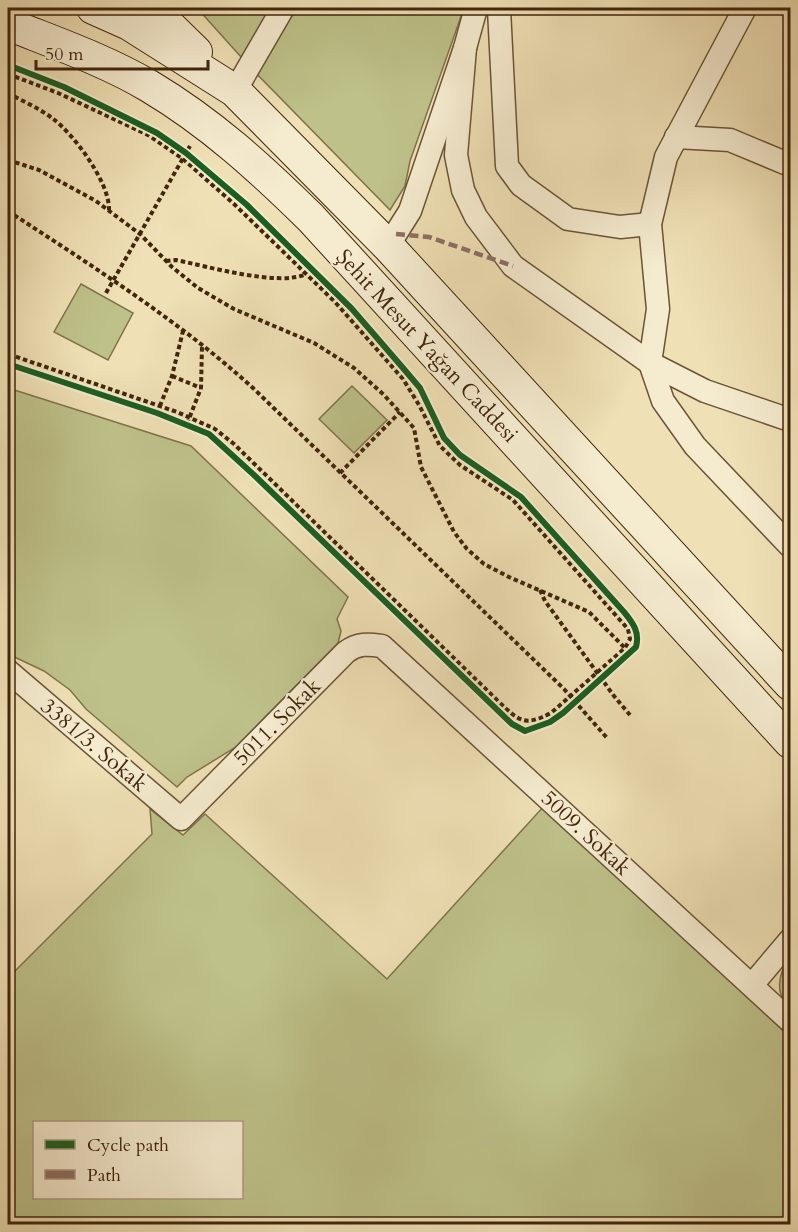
<svg xmlns="http://www.w3.org/2000/svg" width="798" height="1232" font-family="Cardo,serif">
  <rect width="100%" height="100%" fill="#efe0b5"/>
  <filter id="stains"><feTurbulence type="fractalNoise" baseFrequency=".00333" numOctaves="4"/><feColorMatrix values="0 0 0 0 .2 0 0 0 0 .09 0 0 0 0 .02 0 0 0 .5 -.17"/></filter>
  <radialGradient id="worn" r=".72"><stop offset=".6" stop-color="#630" stop-opacity="0"/><stop offset="1" stop-color="#630" stop-opacity=".3"/></radialGradient>
  <g fill="#bec18a" stroke="#80734b" stroke-width="1.5" fill-rule="evenodd">
    <polygon points="197,8 464,8 410,161 405,186 390,210 251,68"/>
    <polygon points="81,284 133,313 108,360 54,332"/>
    <polygon points="352,386 387,420 354,453 319,419"/>
    <polygon points="8,388 191,446 348,597 337,619 341,631 338,643 236,747 187,777 177,787 86,709 70,690 44,671 8,654"/>
    <path d="M544 806 790 1035V1224H8V978L152 834 150 809 183 835 205 814 387 979ZM34 1122H242V1198H34Z"/>
    <path d="M790 959V1009C775 995 777 974 790 959Z"/>
  </g>
  <g fill="none" stroke-linecap="round" stroke-linejoin="round">
    <defs>
      <g id="street">
        <polyline points="745,8 666,157 650,224 658,309 650,363 663,401 695,446 790,546"/>
        <polyline points="499,9 507,166 521,185 568,219 620,227 650,224"/>
        <polyline points="465,48 456,155 463,190 476,217 513,266 650,363 705,391 790,420"/>
        <polyline points="235,91 283,8"/>
        <polyline points="676,137 730,140 790,165"/>
        <polyline points="388,246 410,211 465,48 476,8"/>
        <path d="M8 671 181 819 346 652C358 643 368 644 382 646L790 1021"/>
        <polyline points="752,985 790,940"/>
      </g>
      <g id="secondary">
        <polyline points="93,8 129,24 235,91 388,246 790,684"/>
        <polyline points="151,8 196,52"/>
        <path d="M8 24C55 43 105 60 149 86 211 123 260 168 311 218L790 742"/>
      </g>
    </defs>
    <use href="#street" stroke="#6c5436" stroke-width="25"/>
    <use href="#secondary" stroke="#41250c" stroke-width="34"/>
    <g stroke="#41250c" stroke-width="4" stroke-dasharray="4.5 3" stroke-linecap="butt">
      <path d="M8 74 58 93 148 135 183 159 234 204 335 302 403 379 419 405 440 446 460 465 513 500 628 629 630 639 625 648 551 713C524 727 519 721 498 701L234 444 215 429 177 412 8 354"/>
      <path d="M8 93C22 101 39 108 52 118 74 134 110 183 109 210"/>
      <polyline points="8,160 39,170 96,201 140,234 172,267 198,288 234,309 314,343 354,368 384,395 414,428 421,467 454,532 467,549 484,564 509,577 589,612 630,653"/>
      <path d="M8 211C92 266 178 320 253 388L564 689 607 738"/>
      <path d="M166 261 176 260C206 266 279 287 306 274"/>
      <polyline points="106,293 190,146"/>
      <polyline points="172,376 201,388"/>
      <polyline points="157,413 172,376 183,331"/>
      <polyline points="187,424 201,388 202,346"/>
      <polyline points="340,473 400,412"/>
      <polyline points="540,590 545,601 614,696 630,715"/>
    </g>
    <use href="#street" stroke="#f5ebcf" stroke-width="22"/>
    <use href="#secondary" stroke="#f5ebcf" stroke-width="32"/>
    <polyline stroke="#8d6e63" stroke-width="4.5" stroke-dasharray="9 4.5" stroke-linecap="butt" points="396,234 429,237 513,266"/>
    <defs>
      <path id="cycleway" d="M8 65 64 87 157 133 186 153 247 205 352 309 403 368 420 388 444 438 460 455 521 497 624 612C633 623 640 632 636 647L563 713 550 722 525 731 512 724 254 475 209 434 157 413 8 364"/>
    </defs>
    <use href="#cycleway" stroke="#f5ebcf" stroke-width="10"/>
    <use href="#cycleway" stroke="#1b5e20" stroke-width="6"/>
  </g>
  <g text-anchor="middle" dominant-baseline="central" stroke-width="4.5" stroke-linejoin="round" paint-order="stroke">
    <g font-size="22" fill="#41250c" stroke="#f5ebcf">
      <text transform="translate(427 346) rotate(47)">Şehit Mesut Yağan Caddesi</text>
      <text transform="translate(277 722) rotate(-45)">5011. Sokak</text>
      <text transform="translate(94 745) rotate(40)">3381/3. Sokak</text>
      <text transform="translate(586 833) rotate(43)">5009. Sokak</text>
    </g>
  </g>
  <rect width="798" height="1232" fill="none" stroke="#efe0b5" stroke-width="30"/>
  <rect x="9" y="9" width="780" height="1214" fill="none" stroke="#41250c" stroke-width="3"/>
  <rect x="15" y="15" width="768" height="1202" fill="none" stroke="#41250c" stroke-width="1.5"/>
  <rect x="33" y="1121" width="210" height="78" fill="#f5ebcf" stroke="#ad9c81" stroke-width="1.5"/>
  <rect x="45" y="1140" width="30" height="9" fill="#1b5e20" stroke="#ad9c81" stroke-width="1.5"/>
  <text x="87" y="1151" font-size="18" fill="#41250c">Cycle path</text>
  <rect x="45" y="1170" width="30" height="9" fill="#8d6e63" stroke="#ad9c81" stroke-width="1.5"/>
  <text x="87" y="1181" font-size="18" fill="#41250c">Path</text>
  <path d="M36 60v9h172v-9" fill="none" stroke="#41250c" stroke-width="3"/>
  <text x="45" y="60" font-size="18" fill="#41250c" stroke="#f5ebcf" stroke-width="4.5" paint-order="stroke">50 m</text>
  <rect width="100%" height="100%" filter="url(#stains)"/>
  <rect width="100%" height="100%" fill="url(#worn)"/>
</svg>
